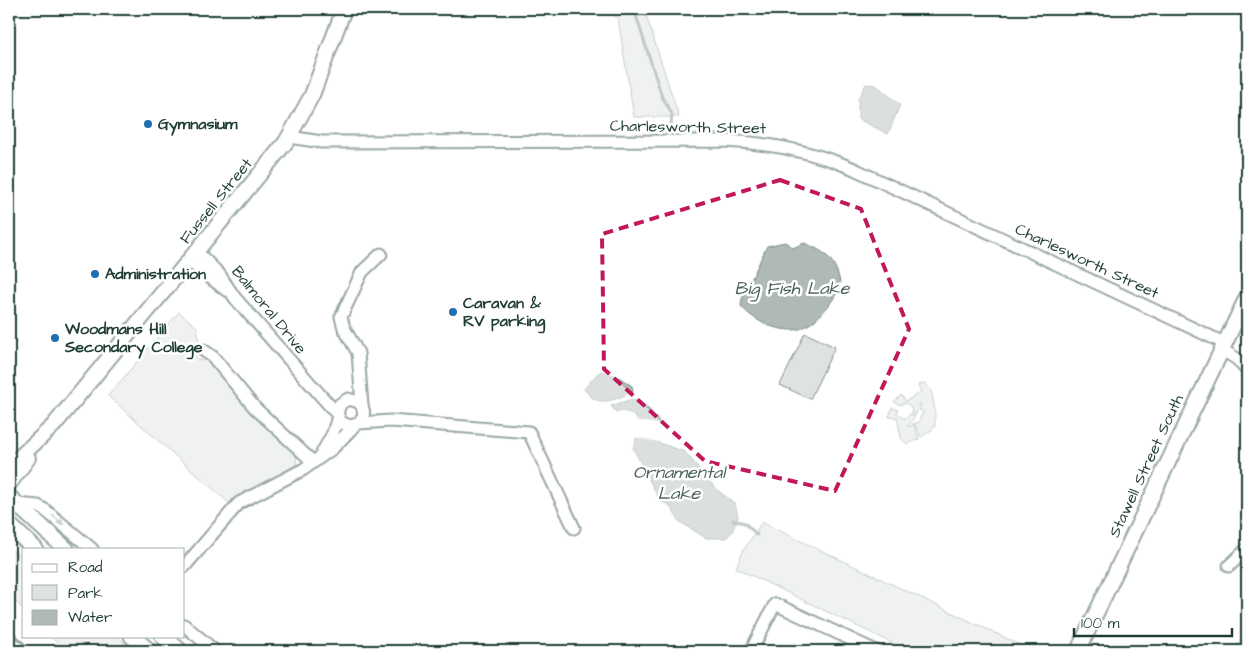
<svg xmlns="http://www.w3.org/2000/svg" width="1256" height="660" font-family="'Architects Daughter',sans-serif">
  <rect width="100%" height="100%" fill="#fff"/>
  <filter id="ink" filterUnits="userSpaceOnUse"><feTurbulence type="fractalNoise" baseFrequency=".02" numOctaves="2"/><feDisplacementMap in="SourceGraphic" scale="10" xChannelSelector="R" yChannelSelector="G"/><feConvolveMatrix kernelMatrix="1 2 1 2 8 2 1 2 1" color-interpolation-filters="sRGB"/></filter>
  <g filter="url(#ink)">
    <g fill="#dee3e2" stroke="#7e908b">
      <polygon points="606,9 644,9 679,117 634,117 618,19"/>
      <path d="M179 312 197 327 199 342 193 349 195 357 199 360 210 361 295 452C298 461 297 466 289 472L246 491 230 504 108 396Z"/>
      <polygon points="805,333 835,347 810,399 780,385"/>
      <path d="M924 383C935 389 935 414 935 425L933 429 921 437 915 425V423H918L923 412 919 410 921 404 919 403 916 415 911 412 912 408 906 403H902L901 405 894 402 901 395 906 401 921 392 918 385Z"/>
      <polygon points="892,407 898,410 897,413 903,418 907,418 910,414 915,416 908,426 911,427 913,423 919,439 907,444 901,438 897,417 889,417"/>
      <polygon points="762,522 767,525 1033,651 909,651 736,568 743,551"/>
      <polygon points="9,548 24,559 24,610 9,595"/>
      <polygon points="1247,634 1247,651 1232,651"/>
      <polygon points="50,636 117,636 134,651 66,651"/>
    </g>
    <g fill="#afbab7" stroke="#758883">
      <polygon points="866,84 876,85 900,105 888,134 858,119 858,99"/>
      <path d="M785 242 793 248 804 243C825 251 836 260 840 283 837 300 812 330 793 330 773 330 754 321 741 306L742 299 767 246Z"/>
      <path d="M602 371 620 378 632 386 633 392C613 400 598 409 584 389L598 373Z"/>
      <path d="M632 399C640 402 657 414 659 423 660 429 659 437 659 443L685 452 716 489 735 504 738 516 732 532 726 538H706L680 522 669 505 660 501 633 448 636 441 637 419 630 413 619 410 617 413 611 406Z"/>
    </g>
    <polygon fill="#fff" points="635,420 662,425 661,441 664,443 634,437"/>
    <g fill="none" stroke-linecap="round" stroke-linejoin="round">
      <g stroke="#758883" stroke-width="3">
        <polyline points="634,9 662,97 672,114 671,125 674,129"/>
        <polyline points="733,520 745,523 757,535"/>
      </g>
      <defs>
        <g id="minor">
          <path d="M289 137 322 142 725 141C770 143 811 151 852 168L1224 343"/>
          <path d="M197 252 219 274 235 298 337 414 341 422 349 426C363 424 368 413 359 402L348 399 340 404 337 414"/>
          <polyline points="189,261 226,290"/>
          <polyline points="1221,349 1237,359 1247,371"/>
          <polyline points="203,350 213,357 255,408 313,462"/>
          <polyline points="362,405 358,353 344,328 341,317 362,272 381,254"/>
          <polyline points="358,423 391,421 529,432 574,528"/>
          <polyline points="322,453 333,433 338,416"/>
          <polyline points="17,504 38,506 45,510 92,549"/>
          <polyline points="1229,566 1247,549"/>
          <polyline points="184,567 239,503 304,469 333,448 356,424"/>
          <polyline points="184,625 215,651"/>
          <polyline points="751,651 775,604 876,651"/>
        </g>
        <g id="tertiary">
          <polyline points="9,467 54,425 286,142 312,95 344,9"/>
          <polyline points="9,484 28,458"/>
          <polyline points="1078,651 1247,297"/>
        </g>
        <g id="secondary">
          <polyline points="9,497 66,549"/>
          <polyline points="9,525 35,549"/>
          <polyline points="132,636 149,651"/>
          <polyline points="163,636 180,651"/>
        </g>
      </defs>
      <use href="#minor" stroke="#1f3d34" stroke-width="15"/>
      <use href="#tertiary" stroke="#1f3d34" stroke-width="18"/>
      <use href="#secondary" stroke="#1f3d34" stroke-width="19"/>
      <use href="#minor" stroke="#fff" stroke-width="11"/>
      <use href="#tertiary" stroke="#fff" stroke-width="14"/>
      <use href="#secondary" stroke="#fff" stroke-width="15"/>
      <polyline stroke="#1f3d34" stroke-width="3" points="9,629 31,651"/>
    </g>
    <defs><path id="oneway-solid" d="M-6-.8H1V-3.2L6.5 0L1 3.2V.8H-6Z" transform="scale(1.25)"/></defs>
    <use fill="#8f9e9a" href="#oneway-solid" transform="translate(58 520) rotate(40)"/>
  </g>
  <path d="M0 0H1256V660H0ZM780 180 861 209 909 329 835 491 705 461 604 369 602 234Z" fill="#fff" fill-opacity=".55" fill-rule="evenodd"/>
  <path fill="none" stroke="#c2185b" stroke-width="4" stroke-dasharray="10 6" stroke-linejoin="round" d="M780 180 861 209 909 329 835 491 705 461 604 369 602 234Z"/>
  <g fill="#1f6fb2" stroke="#fff" stroke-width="2">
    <circle cx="148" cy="124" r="5"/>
    <circle cx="95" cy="274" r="5"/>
    <circle cx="453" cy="312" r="5"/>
    <circle cx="55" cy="338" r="5"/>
  </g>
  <g text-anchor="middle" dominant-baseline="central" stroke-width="5" stroke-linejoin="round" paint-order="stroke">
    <g font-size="16" font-weight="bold" fill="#1f3d34" stroke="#fff" text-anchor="start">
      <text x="158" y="124">Gymnasium</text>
      <text x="105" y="274">Administration</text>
      <text x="463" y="303">Caravan &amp;<tspan x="463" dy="18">RV parking</tspan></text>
      <text x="65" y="329">Woodmans Hill<tspan x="65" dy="18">Secondary College</tspan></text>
    </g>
    <g font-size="16" fill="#1f3d34" stroke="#fff">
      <text transform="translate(688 127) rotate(1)">Charlesworth Street</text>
      <text transform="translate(216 201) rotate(-51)">Fussell Street</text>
      <text transform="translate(1087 261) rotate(25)">Charlesworth Street</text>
      <text transform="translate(269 310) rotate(51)">Balmoral Drive</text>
      <text transform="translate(1146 466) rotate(-65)">Stawell Street South</text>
    </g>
    <g font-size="18" font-style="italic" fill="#4a625b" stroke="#fff">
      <text x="792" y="288">Big Fish Lake</text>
      <text x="679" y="472">Ornamental<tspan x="679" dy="21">Lake</tspan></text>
    </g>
  </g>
  <rect width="1256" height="660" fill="none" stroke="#fff" stroke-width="30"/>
  <rect x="15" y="15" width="1226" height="630" fill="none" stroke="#1f3d34" stroke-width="2" filter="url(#ink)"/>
  <rect x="22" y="548" width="162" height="90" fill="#ffffff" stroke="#a5b1ae"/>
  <rect x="32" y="564" width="25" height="8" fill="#ffffff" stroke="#a5b1ae"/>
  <text x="68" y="572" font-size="15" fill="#1f3d34">Road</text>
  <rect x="32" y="585" width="25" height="15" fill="#dee3e2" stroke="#a5b1ae"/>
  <text x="68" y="598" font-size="15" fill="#1f3d34">Park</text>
  <rect x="32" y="610" width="25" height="15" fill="#afbab7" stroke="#a5b1ae"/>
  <text x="68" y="622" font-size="15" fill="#1f3d34">Water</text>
  <path d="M1074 628v8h158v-8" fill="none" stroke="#1f3d34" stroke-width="2.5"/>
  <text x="1081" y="628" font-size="15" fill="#1f3d34" stroke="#ffffff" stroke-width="4" paint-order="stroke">100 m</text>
</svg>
